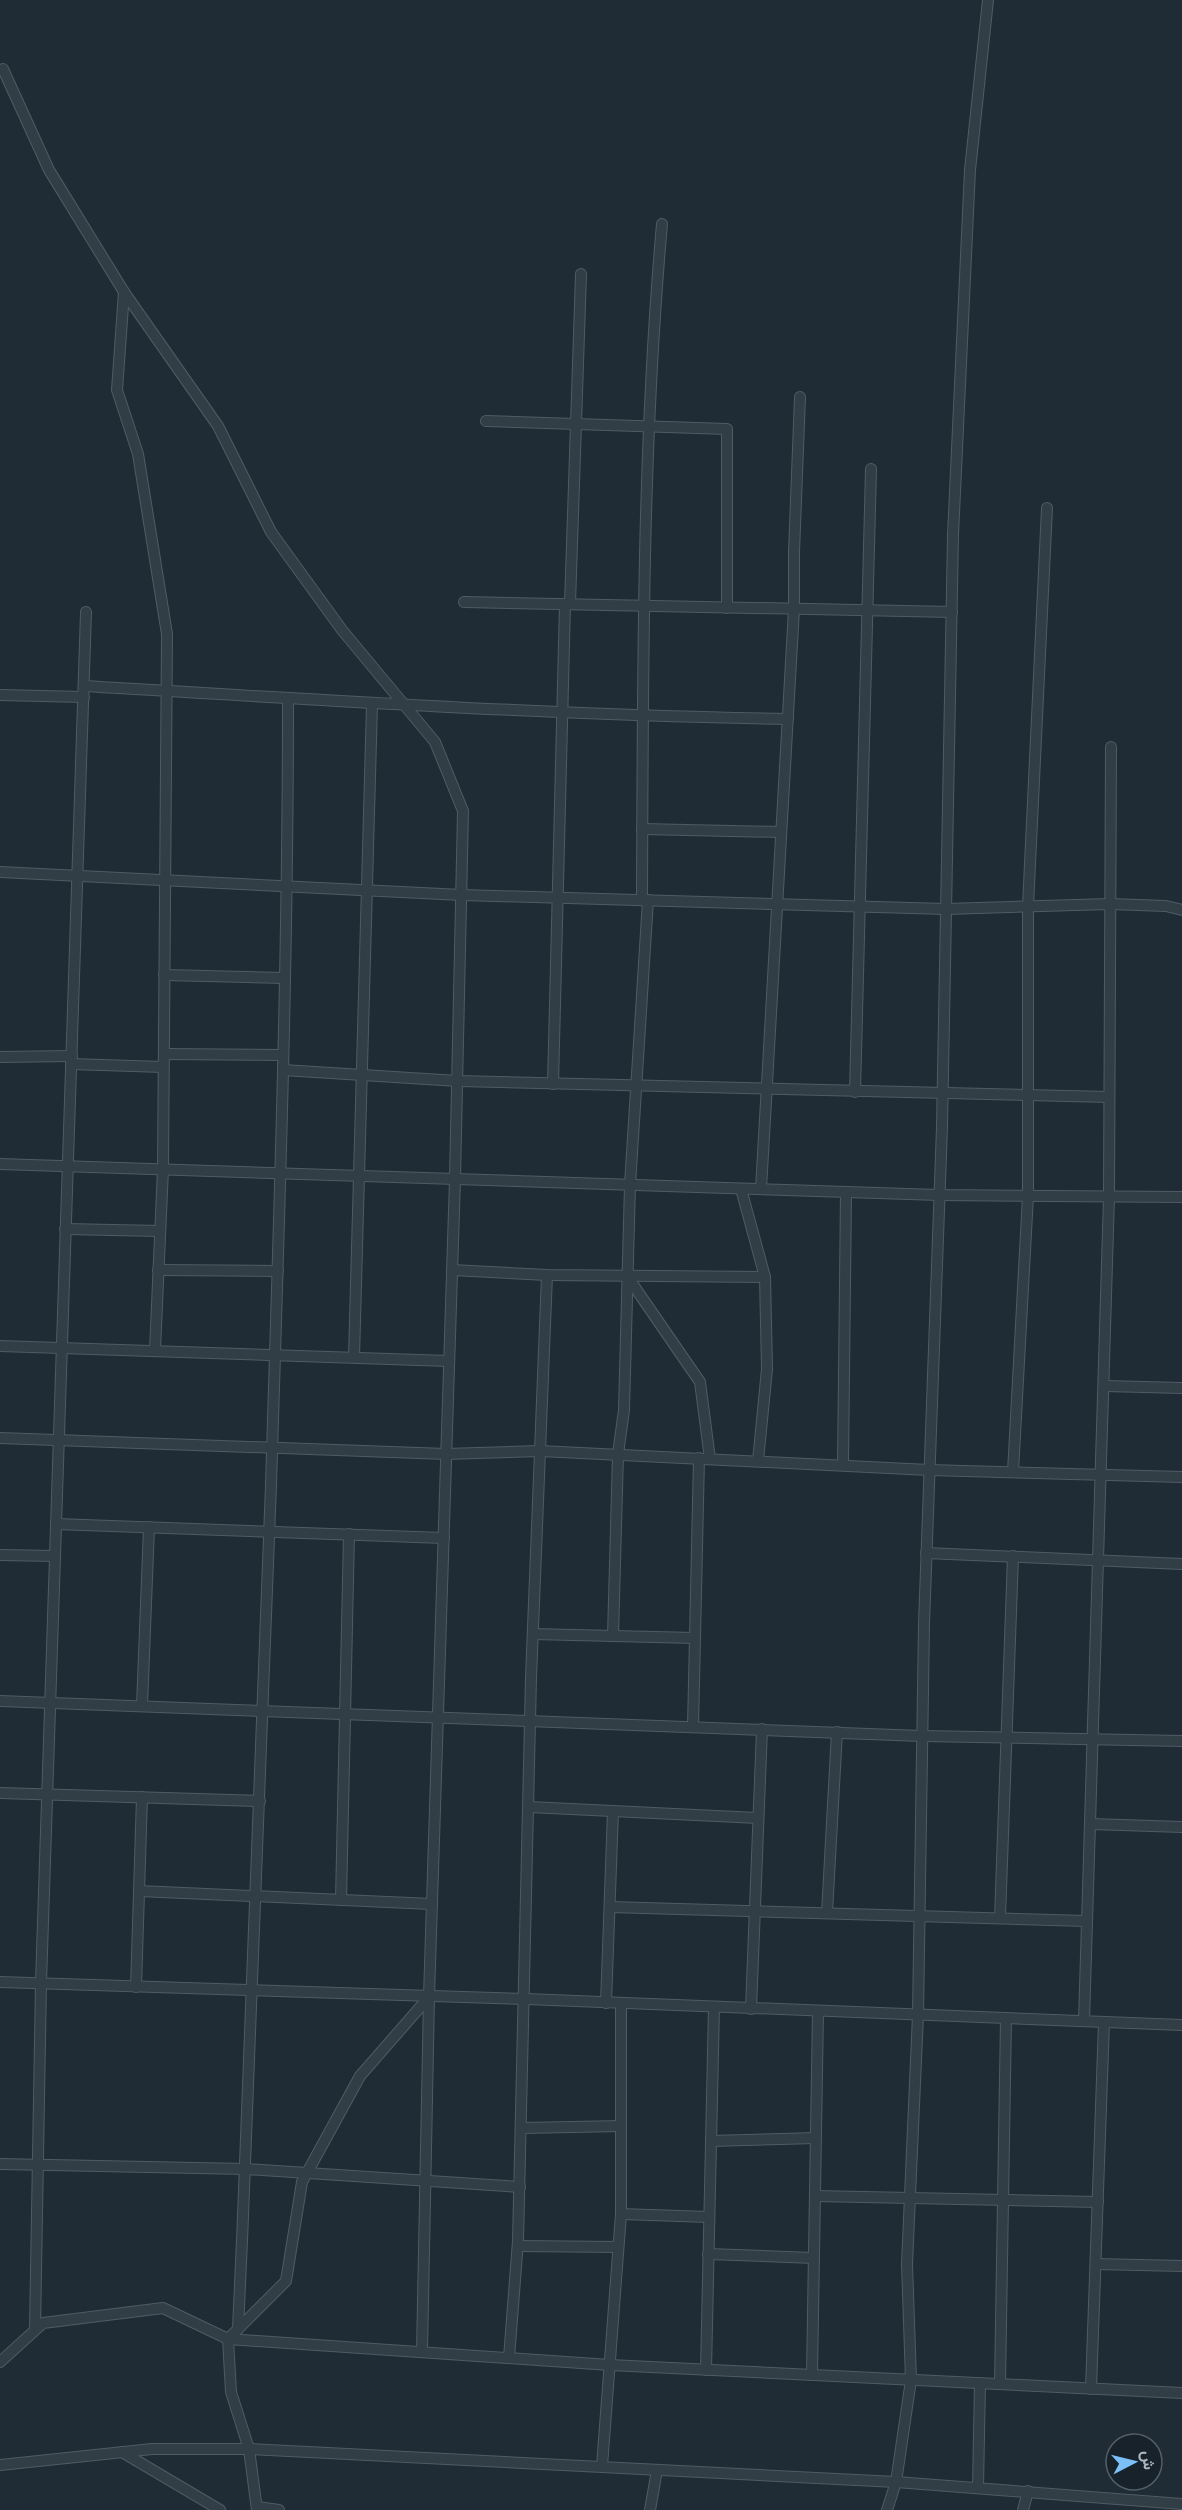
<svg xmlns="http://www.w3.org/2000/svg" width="1182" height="2510" font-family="'Work Sans',Vazirmatn,sans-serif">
  <rect width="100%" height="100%" fill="#1f2c35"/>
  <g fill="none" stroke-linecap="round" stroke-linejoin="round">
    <defs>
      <g id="minor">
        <polyline points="3,69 49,170 124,292 218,426 271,532 342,630 435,742 463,811 455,1179 429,1997 422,2352"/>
        <polyline points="124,292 117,390 138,454 167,634 163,1169 155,1350"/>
        <polyline points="486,421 727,429 727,608"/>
        <polyline points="464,602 952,612"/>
        <polyline points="570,604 581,274"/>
        <path d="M84 686C318 700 553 715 788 719"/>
        <polyline points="0,695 84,697"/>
        <polyline points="642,829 781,832"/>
        <polyline points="0,872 462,895 946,909 1110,904 1166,906 1182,910"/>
        <path d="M642 900C643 675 642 449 662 224"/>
        <polyline points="164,975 285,978"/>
        <polyline points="164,1054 283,1055"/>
        <polyline points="0,1057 72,1056"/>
        <polyline points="71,1064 163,1067"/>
        <polyline points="283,1070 458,1081 1109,1097"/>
        <polyline points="553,1084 565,604"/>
        <polyline points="855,1092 871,469"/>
        <polyline points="0,1164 939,1195 1182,1197"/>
        <polyline points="741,1189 765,1277 767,1369 758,1461"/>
        <polyline points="761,1189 794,609 794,552 800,397"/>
        <polyline points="65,1229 160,1231"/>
        <polyline points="158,1270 278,1271"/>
        <polyline points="452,1270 547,1275 765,1277"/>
        <polyline points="627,1276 700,1382 710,1459"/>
        <polyline points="0,1346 449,1361"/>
        <polyline points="354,1357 372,704"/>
        <polyline points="1105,1386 1182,1388"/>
        <polyline points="0,1438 446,1454 540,1451 929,1470 1182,1477"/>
        <polyline points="843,1465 846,1192"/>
        <polyline points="1013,1472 1028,1196 1028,906 1047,508"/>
        <polyline points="56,1524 444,1538"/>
        <polyline points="926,1553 1182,1564"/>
        <polyline points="0,1555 55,1556"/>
        <polyline points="533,1634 695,1638"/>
        <polyline points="613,1636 618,1454 624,1410 630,1185 648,900"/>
        <polyline points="0,1701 922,1736 1182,1741"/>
        <polyline points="142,1706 149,1527"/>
        <polyline points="693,1727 699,1458"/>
        <polyline points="0,1793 260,1801"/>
        <polyline points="529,1807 758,1818"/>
        <polyline points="1091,1824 1182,1827"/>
        <polyline points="139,1891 432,1904"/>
        <polyline points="341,1900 349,1534"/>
        <polyline points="610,1907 1087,1921"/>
        <polyline points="827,1913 837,1732"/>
        <polyline points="1000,1918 1013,1556"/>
        <polyline points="0,1982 526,1999 1182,2025"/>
        <polyline points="136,1987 142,1797"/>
        <polyline points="606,2003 613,1811"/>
        <polyline points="751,2009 762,1729"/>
        <polyline points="1084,2021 1109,1197 1111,747"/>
        <polyline points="522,2128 621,2126"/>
        <polyline points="711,2141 816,2138"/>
        <polyline points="0,2164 246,2169 520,2187"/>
        <polyline points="815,2196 1098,2202"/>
        <polyline points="621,2214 709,2217"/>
        <polyline points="518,2246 618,2247"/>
        <polyline points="708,2254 814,2258"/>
        <polyline points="1096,2264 1182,2266"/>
        <path d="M238 2329C251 2048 261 1767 271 1485 279 1223 288 961 288 698"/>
        <polyline points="35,2330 41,1983 86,612"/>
        <polyline points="509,2358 518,2241 531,1678 547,1275"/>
        <polyline points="0,2362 43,2323 163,2308 228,2339 610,2365 1182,2393"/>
        <polyline points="706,2370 714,2007"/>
        <polyline points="812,2375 818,2011"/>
        <polyline points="1000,2384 1006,2018"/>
        <polyline points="1091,2389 1104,2022"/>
        <polyline points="122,2452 220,2510"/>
        <polyline points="0,2465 152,2449 249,2449 896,2482 1182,2504"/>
        <polyline points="602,2466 621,2214 621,2004"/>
        <polyline points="978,2487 980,2383"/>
        <polyline points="257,2507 279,2510"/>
        <polyline points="257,2510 249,2449 231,2392 228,2339 286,2281 302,2182 360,2076 429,1997"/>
        <polyline points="650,2510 657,2470"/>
        <polyline points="887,2510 896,2482 911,2380 907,2264 918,2015 924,1624 942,1127 953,535 970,170 988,0"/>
        <polyline points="1023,2510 1028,2491"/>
      </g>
    </defs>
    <use href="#minor" stroke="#505b64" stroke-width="12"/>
    <use href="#minor" stroke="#323e46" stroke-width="10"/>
  </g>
  <g transform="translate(1134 2462) rotate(83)"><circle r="28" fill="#18222a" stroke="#535e67" stroke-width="1.5"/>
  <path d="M0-4.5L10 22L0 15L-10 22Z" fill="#7bc0f9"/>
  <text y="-9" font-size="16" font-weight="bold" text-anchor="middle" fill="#acb9c3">ش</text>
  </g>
</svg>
